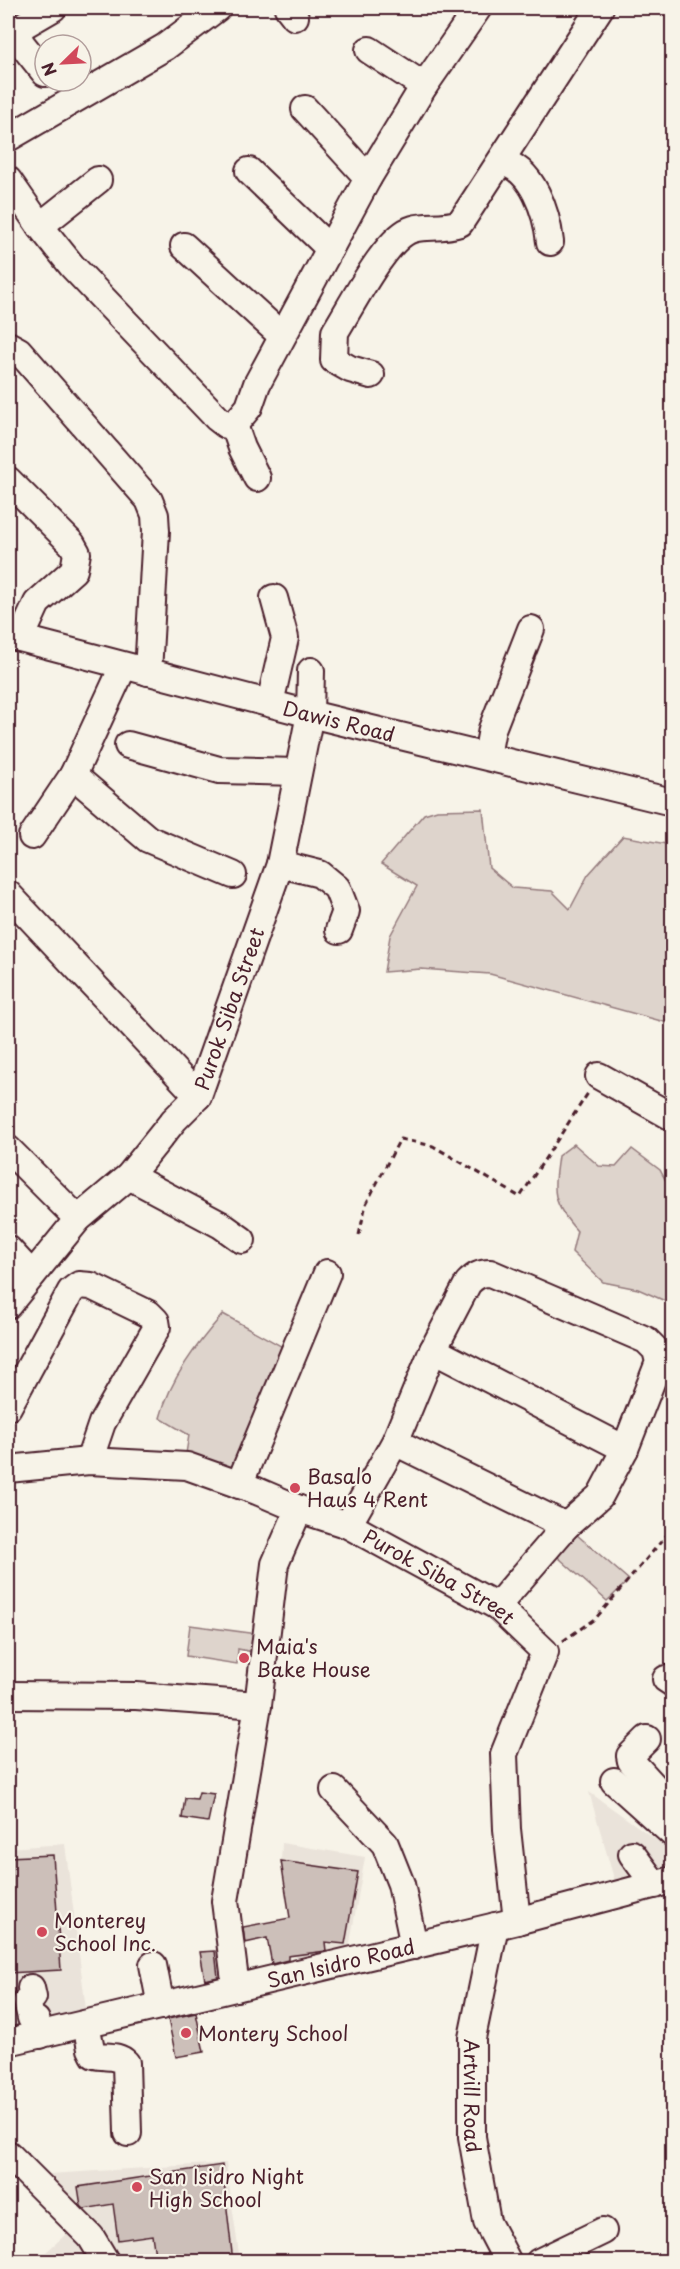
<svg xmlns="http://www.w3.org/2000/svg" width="680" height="2269" font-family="'Playpen Sans',sans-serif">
  <rect width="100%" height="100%" fill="#f7f3e8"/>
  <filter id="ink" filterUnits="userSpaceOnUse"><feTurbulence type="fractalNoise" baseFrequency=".0167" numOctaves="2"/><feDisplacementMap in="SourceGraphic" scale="12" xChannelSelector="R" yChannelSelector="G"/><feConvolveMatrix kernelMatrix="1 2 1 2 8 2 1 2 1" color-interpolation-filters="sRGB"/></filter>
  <g filter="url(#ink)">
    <g fill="#eae3da">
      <polygon points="589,1792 672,1851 672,1875 617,1889"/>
      <polygon points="282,1843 365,1857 348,1954 297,1963 281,1861"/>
      <polygon points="65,1844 87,2017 8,2035 8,1848"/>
      <polygon points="226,2163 240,2261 113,2261 33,2175"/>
      <polygon points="75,2226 99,2262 35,2262"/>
    </g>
    <g fill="#ded4cc" stroke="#947a7c" stroke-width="1.5">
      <polygon points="483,809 489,868 513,888 552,891 570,909 588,875 623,836 672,845 672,1024 490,974 421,969 384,972 390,936 417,886 381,864 424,814 437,810"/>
      <path d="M574 1144 599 1166 616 1167 632 1149 660 1170 672 1192V1304L638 1289 603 1282 572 1252 577 1231C551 1202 553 1192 558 1156Z"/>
      <path d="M223 1314 290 1351 237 1481 184 1466 189 1435 160 1418C170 1379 197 1344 223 1314Z"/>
      <polygon points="569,1528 629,1580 607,1601 550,1550"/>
      <polygon points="190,1625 257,1634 253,1652 238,1649 237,1664 186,1656"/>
    </g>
    <g fill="#ccbfb9" stroke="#4a1f2b" stroke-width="1.5">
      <polygon points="199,1792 214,1794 208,1822 182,1818 185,1798 197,1799"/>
      <polygon points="53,1855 61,1970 8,1973 8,1857"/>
      <polygon points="281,1861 358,1872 345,1944 325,1942 326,1951 288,1956 288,1960 272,1964 267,1938 245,1943 243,1927 290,1918"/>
      <polygon points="215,1951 218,1977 205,1980 200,1952"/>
      <polygon points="196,2013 204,2052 176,2057 168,2019"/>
      <polygon points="222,2165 233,2262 156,2262 152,2235 118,2240 113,2204 84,2209 81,2206 78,2187"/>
    </g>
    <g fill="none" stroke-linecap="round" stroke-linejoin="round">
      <defs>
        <g id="minor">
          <polyline points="288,8 295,17"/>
          <polyline points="369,50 424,86"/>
          <polyline points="45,73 21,43 18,34 22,26 53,8"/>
          <polyline points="305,109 368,178"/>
          <polyline points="8,138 165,47 217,8"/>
          <path d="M501 162C533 168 547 214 550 242"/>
          <polyline points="249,171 330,249"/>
          <polyline points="8,180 40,226 72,266 217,418 226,425 234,425"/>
          <polyline points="40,226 98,180"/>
          <polyline points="184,246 282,336"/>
          <polyline points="8,345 19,351 149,500 155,515 156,531 148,672"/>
          <path d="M371 375 350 369 334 360 335 332C351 307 386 236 413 229 428 225 442 229 460 223L600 8"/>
          <polyline points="234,425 249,407 257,384 368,178 424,86 478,8"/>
          <polyline points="234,425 242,448 257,478"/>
          <polyline points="8,480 72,544 77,553 74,570 37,603 21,638"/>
          <path id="s1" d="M8 635 310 714 672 802"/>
          <polyline points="270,703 285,638 274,598"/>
          <polyline points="128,745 219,770 298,772"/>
          <polyline points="487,756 492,729 531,629"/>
          <polyline points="73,775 148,839 233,875"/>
          <polyline points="32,836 73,775 123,667"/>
          <polyline points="280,864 320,874 337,888 346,911 339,930"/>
          <polyline points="8,894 198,1096"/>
          <polyline points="599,1076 672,1117"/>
          <polyline points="8,1149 78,1219"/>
          <polyline points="129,1176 221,1225 242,1240"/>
          <polyline points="8,1249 32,1275"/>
          <path id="s2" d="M8 1305 78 1219 129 1176 174 1120 198 1096 280 864 310 714 311 671"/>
          <polyline points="433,1350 625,1449"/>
          <polyline points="8,1407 71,1291 79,1285 91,1286 149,1314 156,1321 157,1327 102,1423 89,1461"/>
          <polyline points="395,1442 566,1526"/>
          <path id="s3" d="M8 1469 89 1461 187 1466 257 1491 299 1509 348 1525 497 1606 545 1652 504 1754 507 1829 517 1921"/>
          <polyline points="239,1485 327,1273"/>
          <path d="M348 1525 395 1442 433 1350 468 1283C475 1276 480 1273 490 1273L646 1340 656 1350 659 1362 625 1449 600 1496 566 1526 497 1606"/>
          <polyline points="666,1679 672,1683"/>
          <polyline points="8,1695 136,1696 258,1705"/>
          <polyline points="647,1739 630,1756 631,1761 672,1806"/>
          <polyline points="614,1781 672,1833"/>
          <polyline points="334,1790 385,1844 401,1884 414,1946"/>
          <polyline points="632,1854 655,1885"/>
          <path id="s4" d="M495 1926 472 2038V2137L487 2222 508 2262"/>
          <polyline points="153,1965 161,2006"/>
          <polyline points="31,1988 33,1997 27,2001 31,2018 36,2020 40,2035"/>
          <polyline points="236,1988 225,1901 258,1705 275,1564 299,1509"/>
          <path d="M86 2024 91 2049 94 2055C106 2058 117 2054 126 2063L128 2133"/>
          <path id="s5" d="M8 2042 517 1921 672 1880"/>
          <polyline points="8,2154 91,2237 106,2262"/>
          <polyline points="539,2262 603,2231"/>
        </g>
      </defs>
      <use href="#minor" stroke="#4a1f2b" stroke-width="30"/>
      <g stroke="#4a1f2b" stroke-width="3" stroke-dasharray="6 4.5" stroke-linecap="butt">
        <polyline points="359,1235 366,1204 400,1139 433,1146 520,1197 588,1093"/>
        <polyline points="563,1641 596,1618 672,1529"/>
      </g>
      <use href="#minor" stroke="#f7f3e8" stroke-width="26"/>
    </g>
  </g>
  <g fill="#d1495b" stroke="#f7f3e8" stroke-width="2">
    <circle cx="295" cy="1488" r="6"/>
    <circle cx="244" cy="1658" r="6"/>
    <circle cx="42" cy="1932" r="6"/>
    <circle cx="186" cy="2033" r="6"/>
    <circle cx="137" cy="2187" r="6"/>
  </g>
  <g text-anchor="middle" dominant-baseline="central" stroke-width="4.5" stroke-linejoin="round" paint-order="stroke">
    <g font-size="20" fill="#4a1f2b" stroke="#f7f3e8">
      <text stroke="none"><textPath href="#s1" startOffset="342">Dawis Road</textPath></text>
      <text stroke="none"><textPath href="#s2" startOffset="376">Purok Siba Street</textPath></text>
      <text stroke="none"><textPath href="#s3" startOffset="456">Purok Siba Street</textPath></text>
      <text stroke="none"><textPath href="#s5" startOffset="342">San Isidro Road</textPath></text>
      <text stroke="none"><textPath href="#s4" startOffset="172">Artvill Road</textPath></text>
    </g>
    <g font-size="20" fill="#4a1f2b" stroke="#f7f3e8" text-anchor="start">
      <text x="307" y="1476">Basalo<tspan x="307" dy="23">Haus 4 Rent</tspan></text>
      <text x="256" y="1646">Maia's<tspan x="256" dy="23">Bake House</tspan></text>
      <text x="54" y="1920">Monterey<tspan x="54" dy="23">School Inc.</tspan></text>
      <text x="198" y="2033">Montery School</text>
      <text x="149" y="2176">San Isidro Night<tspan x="149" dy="23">High School</tspan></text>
    </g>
  </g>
  <rect width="680" height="2269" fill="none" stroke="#f7f3e8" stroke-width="30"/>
  <rect x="15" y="15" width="650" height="2239" fill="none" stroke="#4a1f2b" stroke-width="2" filter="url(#ink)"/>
  <g transform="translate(63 63) rotate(246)"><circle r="28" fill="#f7f3e8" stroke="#b29e9c" stroke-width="1.5"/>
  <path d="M0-4.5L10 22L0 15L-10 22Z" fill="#d1495b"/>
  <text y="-9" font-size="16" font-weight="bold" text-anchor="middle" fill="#4a1f2b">N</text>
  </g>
</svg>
